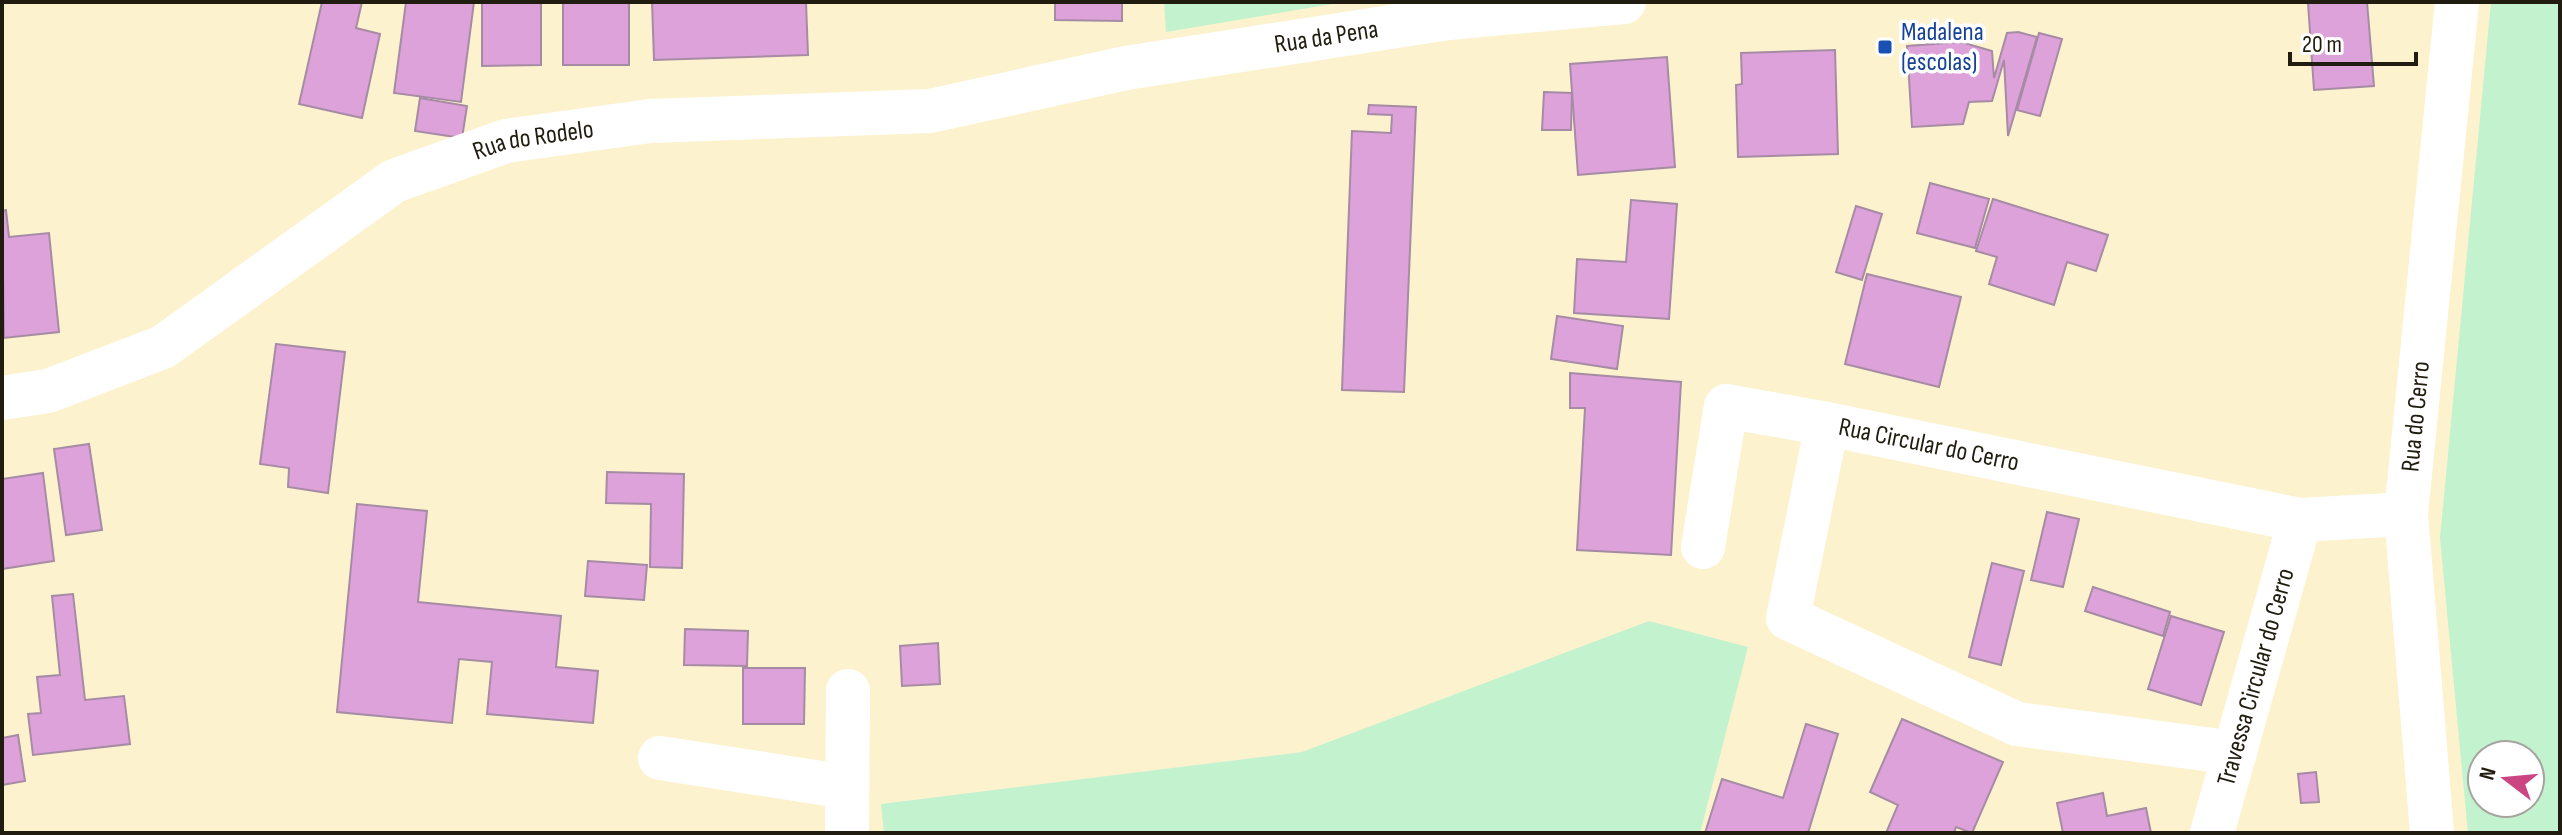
<svg xmlns="http://www.w3.org/2000/svg" width="2562" height="835" font-family="'Sofia Sans Condensed',sans-serif">
  <rect width="100%" height="100%" fill="#fdf2ce"/>
  <g fill="#c3f2cf" fill-rule="evenodd">
    <polygon points="1164,2 1344,2 1166,32"/>
    <path d="M2491 2H2560V833H2468L2440 538ZM2482 755H2530V803H2482Z"/>
    <polygon points="1649,621 1748,647 1700,833 884,833 881,804 1302,752"/>
  </g>
  <g fill="#dda2d9" stroke="#a68ba4" stroke-width="2">
    <polygon points="322,2 362,2 356,28 380,34 362,118 299,104"/>
    <polygon points="406,2 474,2 461,102 394,93"/>
    <polygon points="482,2 541,2 541,65 482,66"/>
    <rect x="563" y="2" width="66" height="63"/>
    <polygon points="652,2 806,2 808,55 654,60"/>
    <polygon points="1055,2 1122,2 1122,21 1055,20"/>
    <polygon points="2367,2 2374,86 2314,90 2308,3"/>
    <polygon points="2018,32 2037,37 2008,136 2004,60 1992,101 1969,102 1963,124 1912,127 1907,46 1961,42 1992,51 1994,78 2007,33"/>
    <polygon points="2039,33 2062,39 2040,116 2017,110"/>
    <polygon points="1835,50 1838,154 1738,157 1736,85 1742,84 1741,53"/>
    <polygon points="1667,57 1675,167 1578,175 1570,64"/>
    <polygon points="1544,92 1572,93 1571,130 1542,130"/>
    <polygon points="420,98 467,106 462,138 415,131"/>
    <polygon points="1369,105 1416,107 1404,392 1342,390 1352,131 1391,133 1392,115 1368,114"/>
    <polygon points="1930,183 1989,199 1975,248 1917,233"/>
    <polygon points="1993,199 2108,235 2096,271 2067,262 2054,305 1989,284 1997,257 1976,251"/>
    <polygon points="1631,200 1677,204 1669,319 1574,313 1577,259 1626,262"/>
    <polygon points="1856,206 1882,214 1862,280 1836,272"/>
    <polygon points="6,210 9,237 49,233 59,332 4,338 2,211"/>
    <polygon points="1867,274 1961,297 1939,387 1845,364"/>
    <polygon points="1557,316 1623,326 1617,369 1551,359"/>
    <polygon points="276,344 345,352 328,493 288,487 289,468 260,464"/>
    <polygon points="1570,373 1681,382 1671,555 1577,550 1585,408 1570,408"/>
    <polygon points="89,444 102,530 66,535 54,449"/>
    <polygon points="607,472 684,474 682,568 650,567 651,504 606,503"/>
    <polygon points="43,473 54,561 2,569 2,479"/>
    <polygon points="357,504 427,511 418,602 561,616 556,667 598,671 593,723 487,714 492,662 459,659 452,723 337,712"/>
    <polygon points="2047,512 2079,519 2063,587 2031,580"/>
    <polygon points="588,561 647,565 644,600 585,596"/>
    <polygon points="1992,563 2024,571 2001,665 1969,657"/>
    <polygon points="2093,587 2170,612 2163,636 2085,611"/>
    <polygon points="73,594 85,700 124,696 130,744 33,755 28,714 41,713 37,677 60,675 52,596"/>
    <polygon points="2171,616 2224,632 2201,705 2148,689"/>
    <polygon points="685,629 748,631 747,666 684,665"/>
    <polygon points="938,643 940,684 902,686 900,646"/>
    <polygon points="743,668 805,668 804,724 743,724"/>
    <polygon points="1902,719 2003,762 1972,833 1956,827 1954,833 1886,833 1898,805 1870,792"/>
    <polygon points="1806,724 1838,734 1808,833 1705,833 1722,779 1783,798"/>
    <polygon points="18,735 25,781 2,785 2,738"/>
    <polygon points="2316,772 2319,802 2301,803 2298,774"/>
    <polygon points="2103,793 2107,816 2146,808 2151,833 2063,833 2057,803"/>
  </g>
  <g fill="none" stroke-linecap="round" stroke-linejoin="round">
    <g stroke="#fff" stroke-width="44">
      <path id="s1" d="M2 398 48 391 163 347 394 181 506 141 650 121 930 111 1126 68 1448 18 1624 2"/>
      <polyline points="1703,547 1726,406 1827,424"/>
      <path id="s2" d="M2235 753 2017 724 1788 618 1827 424 2300 520 2406 514"/>
      <polyline points="660,758 847,787"/>
      <polyline points="847,833 848,691"/>
      <path id="s3" d="M2212 833 2300 520"/>
      <path id="s4" d="M2432 833 2406 514 2457 2"/>
    </g>
  </g>
  <rect fill="#1a4fb4" stroke="#fff" stroke-width="3" x="1877" y="39" width="16" height="16" rx="4"/>
  <g text-anchor="middle" dominant-baseline="central" stroke-width="7" stroke-linejoin="round" paint-order="stroke">
    <g font-size="26" fill="#164399" stroke="#fff" text-anchor="start">
      <text x="1901" y="32">Madalena<tspan x="1901" dy="30">(escolas)</tspan></text>
    </g>
    <g font-size="26" fill="#201c0f" stroke="#fff">
      <text stroke="none"><textPath href="#s1" startOffset="1402">Rua da Pena</textPath></text>
      <text stroke="none"><textPath href="#s1" startOffset="600">Rua do Rodelo</textPath></text>
      <text stroke="none"><textPath href="#s4" startOffset="418">Rua do Cerro</textPath></text>
      <text stroke="none"><textPath href="#s2" startOffset="774">Rua Circular do Cerro</textPath></text>
      <text stroke="none"><textPath href="#s3" startOffset="162">Travessa Circular do Cerro</textPath></text>
    </g>
  </g>
  <rect width="2562" height="835" fill="none" stroke="#201c0f" stroke-width="8"/>
  <g transform="translate(2506 779) rotate(286)"><circle r="38" fill="#ffffff" stroke="#a6a49f" stroke-width="2"/>
  <path d="M0-6L14 30L0 20L-14 30Z" fill="#cc4583"/>
  <text y="-12" font-size="22" font-weight="bold" text-anchor="middle" fill="#201c0f">N</text>
  </g>
  <path d="M2290 52v12h126v-12" fill="none" stroke="#201c0f" stroke-width="4"/>
  <text x="2302" y="52" font-size="24" fill="#201c0f" stroke="#ffffff" stroke-width="6" paint-order="stroke">20 m</text>
</svg>
